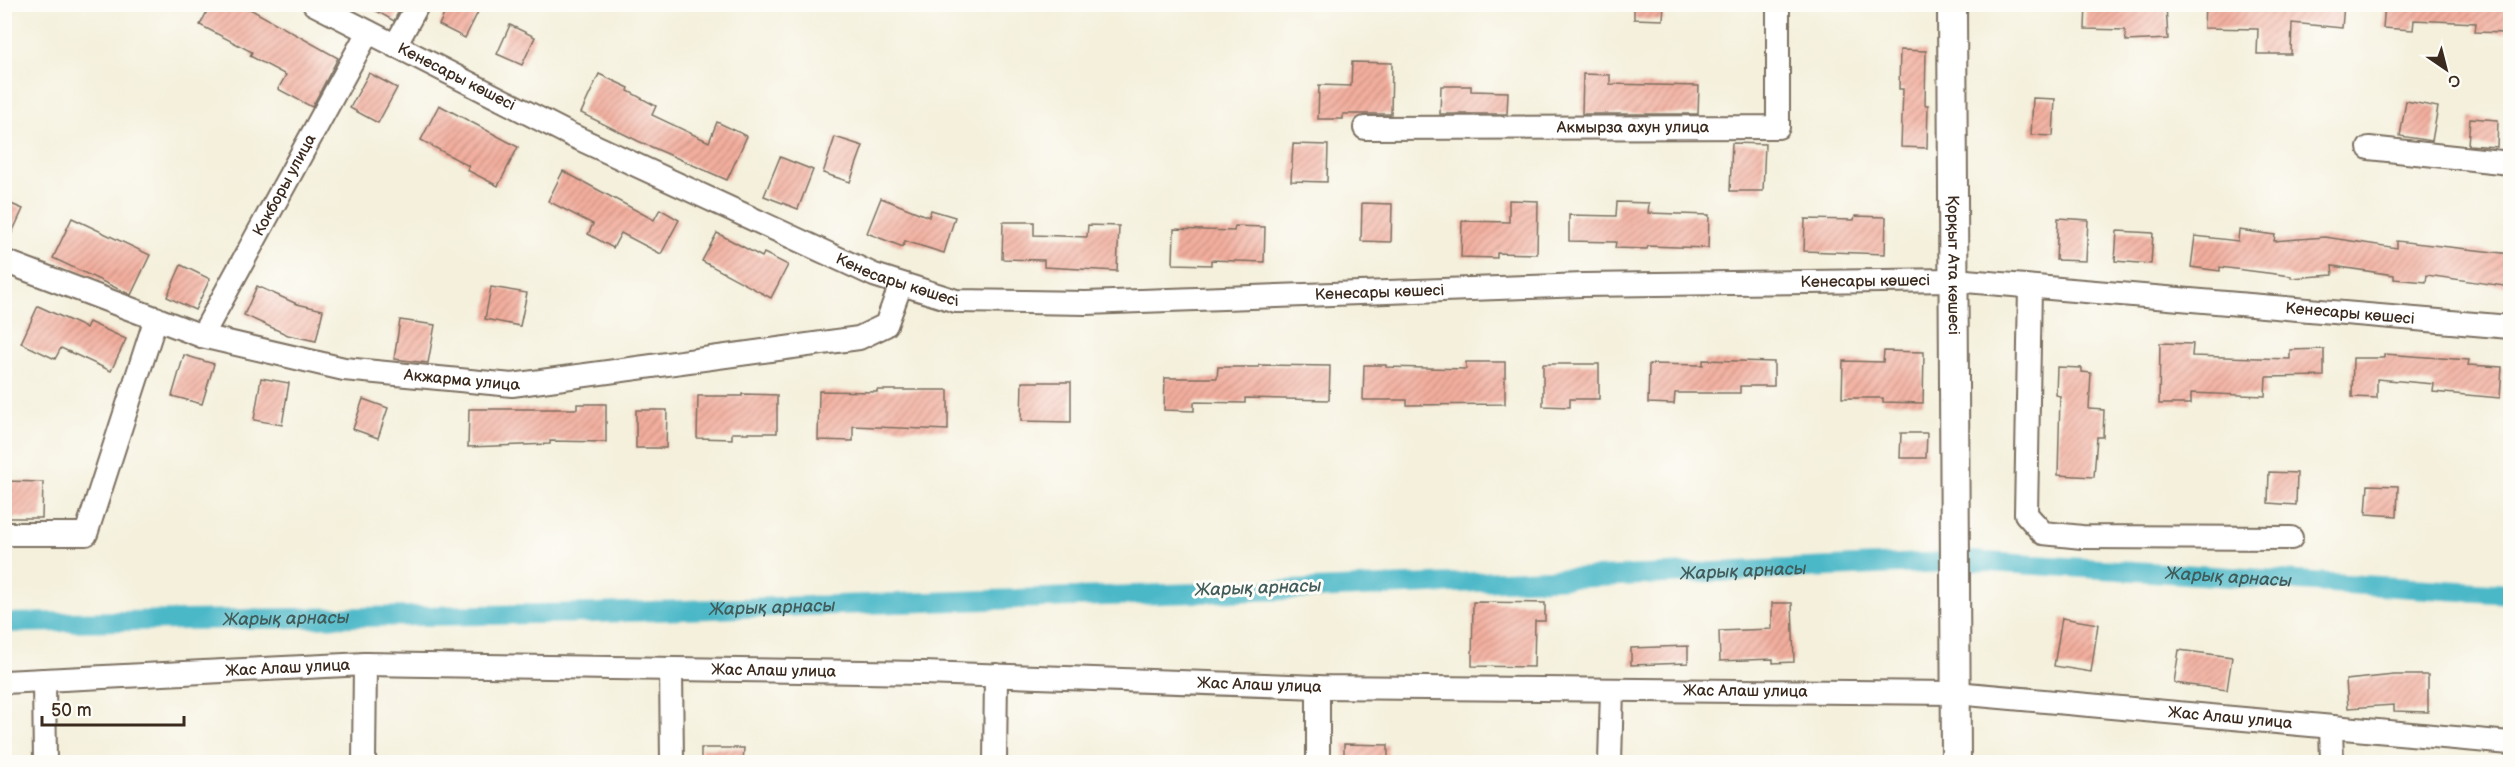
<svg xmlns="http://www.w3.org/2000/svg" width="2515" height="767" font-family="'Balsamiq Sans',sans-serif">
  <defs>
    <pattern id="building-hatch" width="6" height="6" patternUnits="userSpaceOnUse" patternTransform="scale(1.5)"><rect width="6" height="6" fill="#f3af9f"/><path d="M-1 1l2-2M0 6l6-6M5 7l2-2" fill="none" stroke="#c68f81"/></pattern>
  </defs>
  <rect width="100%" height="100%" fill="#fdfcf7"/>
  <filter id="ink" filterUnits="userSpaceOnUse"><feTurbulence type="fractalNoise" baseFrequency=".0167" numOctaves="2"/><feDisplacementMap in="SourceGraphic" scale="12" xChannelSelector="R" yChannelSelector="G"/><feConvolveMatrix kernelMatrix="1 2 1 2 8 2 1 2 1" color-interpolation-filters="sRGB"/></filter>
  <filter id="wash" filterUnits="userSpaceOnUse"><feTurbulence type="fractalNoise" baseFrequency=".008" numOctaves="4" result="noise"/><feDisplacementMap in="SourceGraphic" scale="24" xChannelSelector="R" yChannelSelector="G"/><feGaussianBlur stdDeviation="1.35" result="paint"/><feColorMatrix in="noise" values="0 0 0 0 0 0 0 0 0 0 0 0 0 0 0 0 0 1.4 0 .05"/><feComposite in="paint" operator="in"/></filter>
  <g filter="url(#wash)">
    <rect width="100%" height="100%" fill="#f4f0dc"/>
    <g fill="none" stroke-linecap="round" stroke-linejoin="round">
      <path stroke="#4cb8c8" stroke-width="20" id="s1" d="M4 623 595 613 1289 590 1971 561 2510 594"/>
    </g>
    <g id="blocks">
      <g fill="url(#building-hatch)">
        <polygon points="211,4 241,4 338,58 312,107 278,89 286,75 250,56 252,52 200,25"/>
        <polygon points="364,4 402,4 394,21"/>
        <polygon points="449,4 482,4 465,38 439,25"/>
        <polygon points="1634,4 1664,4 1663,20 1634,19"/>
        <polygon points="2086,4 2119,4 2119,7 2166,5 2168,39 2126,41 2125,30 2085,29"/>
        <polygon points="2205,4 2344,4 2342,28 2292,23 2291,54 2257,54 2258,29 2204,28"/>
        <polygon points="2385,4 2507,4 2505,33 2475,32 2476,23 2414,20 2413,30 2383,28"/>
        <polygon points="510,25 535,37 522,65 497,54"/>
        <polygon points="1900,50 1926,51 1925,105 1928,105 1927,148 1901,147 1903,89 1899,89"/>
        <polygon points="1352,62 1392,63 1391,114 1343,114 1343,119 1318,119 1319,85 1351,86"/>
        <polygon points="369,73 397,88 378,123 350,108"/>
        <polygon points="599,74 629,88 628,91 656,106 652,115 709,142 717,122 747,136 727,180 638,141 581,113"/>
        <polygon points="1583,74 1610,75 1610,84 1699,86 1698,114 1582,114"/>
        <polygon points="1441,86 1471,86 1471,91 1508,92 1507,114 1440,114"/>
        <polygon points="2033,98 2055,99 2053,136 2031,135"/>
        <polygon points="2406,101 2438,107 2432,141 2400,136"/>
        <polygon points="439,105 518,147 498,186 467,170 469,166 421,140"/>
        <polygon points="2470,118 2498,120 2497,147 2468,145"/>
        <polygon points="835,137 863,146 850,182 823,173"/>
        <polygon points="1732,143 1765,144 1763,191 1730,191"/>
        <polygon points="1293,144 1328,145 1327,182 1291,181"/>
        <polygon points="780,157 813,170 798,209 764,196"/>
        <polygon points="563,171 654,220 660,209 679,220 661,254 621,233 613,248 588,234 593,224 548,201"/>
        <polygon points="881,198 929,217 931,210 955,217 944,253 905,241 903,247 867,233"/>
        <polygon points="1509,200 1538,201 1537,254 1497,253 1497,258 1461,257 1462,221 1509,222"/>
        <polygon points="4,201 23,209 5,248 4,248"/>
        <polygon points="1617,202 1649,203 1648,213 1709,215 1708,248 1648,246 1647,249 1615,248 1616,242 1569,241 1569,215 1616,216"/>
        <polygon points="1362,203 1392,204 1391,242 1361,241"/>
        <polygon points="1855,216 1886,217 1885,254 1804,251 1805,219 1854,220"/>
        <polygon points="72,218 150,255 131,295 53,258"/>
        <polygon points="2058,218 2088,220 2086,261 2056,260"/>
        <polygon points="1003,222 1034,222 1034,235 1087,237 1088,225 1119,226 1117,271 1044,267 1044,260 1002,259"/>
        <polygon points="1235,226 1265,227 1264,262 1211,260 1211,265 1173,264 1174,229 1234,231"/>
        <polygon points="2239,230 2275,235 2274,241 2325,237 2397,248 2397,241 2511,254 2511,287 2427,275 2426,282 2394,279 2394,275 2332,266 2333,275 2291,278 2291,276 2220,267 2220,271 2191,267 2195,236 2238,241"/>
        <polygon points="2117,231 2153,233 2151,264 2115,261"/>
        <polygon points="717,233 762,257 764,253 788,265 771,298 702,261"/>
        <polygon points="181,265 210,279 195,310 167,297"/>
        <polygon points="257,286 297,304 323,310 316,341 288,335 244,315"/>
        <polygon points="491,287 527,293 520,326 485,319"/>
        <polygon points="38,306 86,328 89,322 126,339 111,371 61,348 55,359 21,343"/>
        <polygon points="400,320 435,325 428,363 394,359"/>
        <polygon points="2160,343 2193,344 2192,356 2290,359 2290,350 2324,349 2324,376 2266,377 2265,396 2191,393 2191,404 2159,404"/>
        <polygon points="1884,351 1924,352 1923,403 1883,402 1883,398 1842,398 1843,361 1883,362"/>
        <polygon points="2384,354 2469,360 2468,365 2502,367 2500,398 2433,392 2434,384 2377,379 2377,398 2352,397 2353,358 2384,358"/>
        <polygon points="184,355 214,364 202,404 172,396"/>
        <polygon points="1703,360 1774,362 1774,386 1740,386 1740,393 1675,393 1674,404 1648,403 1649,364 1703,365"/>
        <polygon points="1466,362 1505,362 1505,404 1407,405 1407,400 1363,400 1364,365 1386,365 1386,367 1466,369"/>
        <polygon points="1543,364 1599,364 1599,399 1570,399 1570,407 1543,406"/>
        <polygon points="1259,365 1330,366 1329,400 1245,398 1245,403 1194,402 1194,411 1164,410 1165,378 1217,378 1218,367 1259,367"/>
        <polygon points="2057,367 2082,368 2082,372 2091,373 2089,409 2104,410 2103,437 2097,437 2094,477 2058,475 2060,396 2056,395"/>
        <polygon points="261,378 289,383 282,425 254,420"/>
        <polygon points="1022,382 1071,382 1071,422 1021,421"/>
        <polygon points="877,390 948,390 948,430 853,426 853,441 818,440 819,391 877,392"/>
        <polygon points="742,394 777,395 777,433 732,433 732,439 697,438 698,396 742,396"/>
        <polygon points="363,399 388,408 378,438 353,429"/>
        <polygon points="577,404 606,404 606,442 550,441 550,444 468,447 469,409 577,409"/>
        <polygon points="636,410 667,410 666,448 636,448"/>
        <polygon points="1901,433 1927,433 1926,458 1900,458"/>
        <polygon points="2269,472 2297,473 2296,505 2268,503"/>
        <polygon points="4,481 43,482 42,518 4,518"/>
        <polygon points="2368,485 2398,486 2397,516 2366,514"/>
        <polygon points="1473,602 1545,603 1545,621 1535,621 1534,667 1472,666"/>
        <polygon points="1772,603 1792,603 1794,662 1773,663 1773,659 1720,661 1719,631 1772,629"/>
        <polygon points="2062,618 2098,624 2091,672 2054,666"/>
        <polygon points="1688,646 1688,663 1631,665 1631,648"/>
        <polygon points="2179,650 2232,657 2227,690 2174,683"/>
        <polygon points="2394,675 2428,675 2428,712 2394,711 2394,705 2348,708 2346,680"/>
        <polygon points="1344,744 1388,745 1388,762 1344,762"/>
        <polygon points="701,748 744,748 743,762 701,762"/>
      </g>
    </g>
  </g>
  <g filter="url(#ink)">
    <use href="#blocks" fill-opacity="0" stroke="#7c6f60" stroke-width="1.5"/>
    <g fill="none" stroke-linecap="round" stroke-linejoin="round">
      <defs>
        <g id="minor">
          <path id="s2" d="M314 4 569 134 874 275 956 301 1086 303 1583 285 1954 280 2510 327"/>
          <polyline points="395,46 418,4"/>
          <path id="s3" d="M1365 128 1778 127V4"/>
          <polyline points="2369,148 2510,163"/>
          <path id="s4" d="M4 261 202 336 344 369 512 385 859 338 886 325 901 284"/>
          <polyline points="2030,287 2026,514 2043,533 2082,537 2291,538"/>
          <path id="s5" d="M202 336 368 32"/>
          <polyline points="4,534 86,534 156,318"/>
          <polyline points="671,669 672,762"/>
          <polyline points="44,680 45,762"/>
          <path id="s6" d="M4 682 365 664 923 673 1318 687 1956 693 2510 743"/>
          <polyline points="2331,727 2332,762"/>
          <polyline points="364,762 365,664"/>
          <polyline points="995,762 996,675"/>
          <polyline points="1318,762 1318,687"/>
          <polyline points="1610,762 1612,690"/>
        </g>
        <g id="major">
          <path id="s7" d="M1952 4 1956 762"/>
        </g>
      </defs>
      <use href="#minor" stroke="#7c6f60" stroke-width="26"/>
      <use href="#major" stroke="#7c6f60" stroke-width="32"/>
      <use href="#minor" stroke="#fff" stroke-width="22"/>
      <use href="#major" stroke="#fff" stroke-width="28"/>
    </g>
  </g>
  <g text-anchor="middle" dominant-baseline="central" stroke-width="6" stroke-linejoin="round" paint-order="stroke">
    <g font-size="16" fill="#3b2a1e" stroke="#fdfcf7">
      <text stroke="none"><textPath href="#s2" startOffset="160">Кенесары көшесі</textPath></text>
      <text stroke="none"><textPath href="#s3" startOffset="268">Акмырза ахун улица</textPath></text>
      <text stroke="none"><textPath href="#s5" startOffset="172">Кокборы улица</textPath></text>
      <text stroke="none"><textPath href="#s7" startOffset="261">Қорқыт Ата көшесі</textPath></text>
      <text stroke="none"><textPath href="#s2" startOffset="646">Кенесары көшесі</textPath></text>
      <text stroke="none"><textPath href="#s2" startOffset="1618">Кенесары көшесі</textPath></text>
      <text stroke="none"><textPath href="#s2" startOffset="1132">Кенесары көшесі</textPath></text>
      <text stroke="none"><textPath href="#s2" startOffset="2104">Кенесары көшесі</textPath></text>
      <text stroke="none"><textPath href="#s4" startOffset="476">Акжарма улица</textPath></text>
      <text stroke="none"><textPath href="#s6" startOffset="284">Жас Алаш улица</textPath></text>
      <text stroke="none"><textPath href="#s6" startOffset="770">Жас Алаш улица</textPath></text>
      <text stroke="none"><textPath href="#s6" startOffset="1256">Жас Алаш улица</textPath></text>
      <text stroke="none"><textPath href="#s6" startOffset="1742">Жас Алаш улица</textPath></text>
      <text stroke="none"><textPath href="#s6" startOffset="2228">Жас Алаш улица</textPath></text>
    </g>
    <g font-size="18" font-style="italic" fill="#415c5a" stroke="#fdfcf7">
      <text stroke="none"><textPath href="#s1" startOffset="1740">Жарық арнасы</textPath></text>
      <text stroke="none"><textPath href="#s1" startOffset="2226">Жарық арнасы</textPath></text>
      <text transform="translate(1258 588) rotate(-2)">Жарық арнасы</text>
      <text stroke="none"><textPath href="#s1" startOffset="768">Жарық арнасы</textPath></text>
      <text stroke="none"><textPath href="#s1" startOffset="282">Жарық арнасы</textPath></text>
    </g>
  </g>
  <rect width="2515" height="767" fill="none" stroke="#fdfcf7" stroke-width="24"/>
  <g transform="translate(2446 69) rotate(145)" stroke="#fdfcf7" stroke-width="4.5" paint-order="stroke">
  <path d="M0-4.5L10 22L0 15L-10 22Z" fill="#3b2a1e"/>
  <text y="-9" font-size="16" font-weight="bold" text-anchor="middle" fill="#3b2a1e">С</text>
  </g>
  <path d="M42 716v9h142v-9" fill="none" stroke="#3b2a1e" stroke-width="3"/>
  <text x="51" y="716" font-size="18" fill="#3b2a1e" stroke="#fdfcf7" stroke-width="4.5" paint-order="stroke">50 m</text>
</svg>
